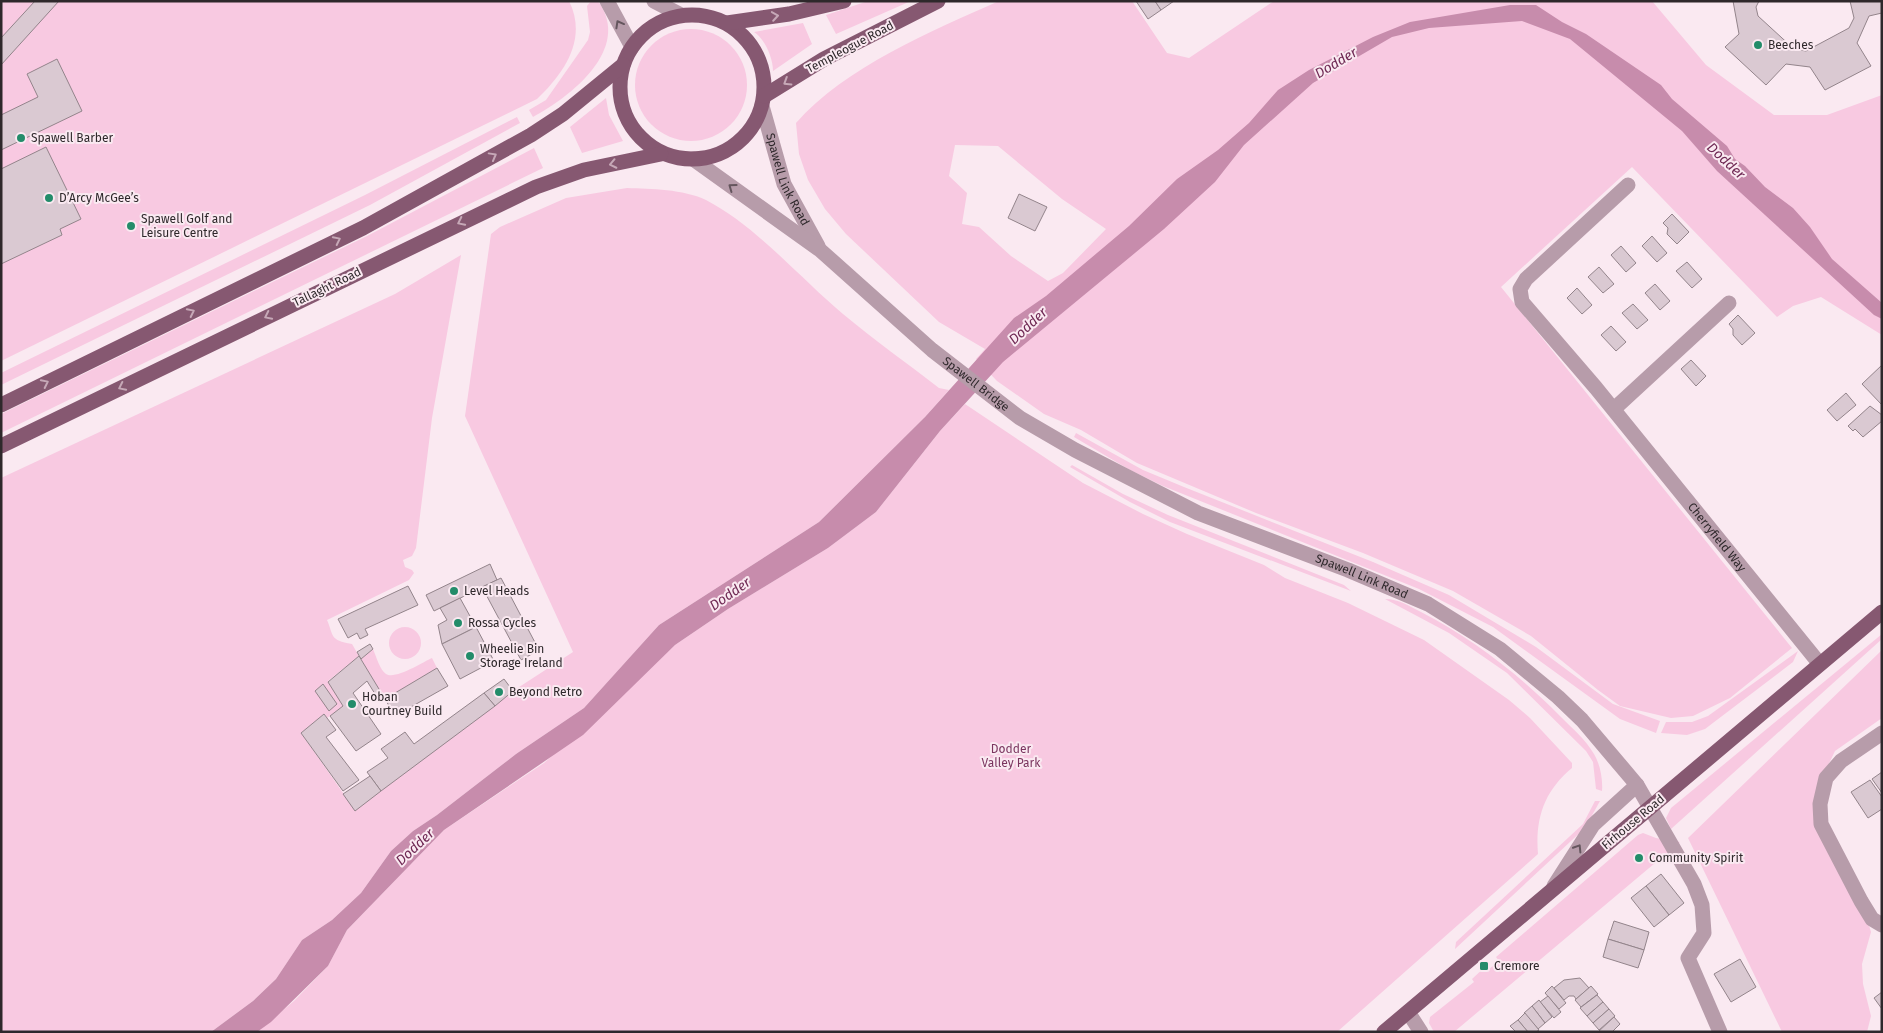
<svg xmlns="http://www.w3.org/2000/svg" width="1883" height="1033" font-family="'Fira Sans',sans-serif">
  <rect width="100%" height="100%" fill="#fae9f1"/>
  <g fill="#f8c9e1" fill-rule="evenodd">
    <path d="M1 1H569C588 39 564 73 537 99L1 361Z"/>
    <path d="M591 1H598C633 49 570 97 533 117L529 110 546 100 588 40 590 32 587 6Z"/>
    <polygon points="868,1 911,1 836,34 826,15"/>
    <path d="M999 1H1132L1167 53 1189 58 1274 1H1652L1706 65 1774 115H1827L1882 95V335L1821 297 1793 306 1777 317 1632 167 1501 287 1792 648 1730 698 1693 716 1671 718 1620 706 1598 690 1531 636 1453 591 1363 553 1256 513 1137 463 1081 430 1044 414 997 381 976 359 985 349 939 322 846 234 825 209 808 180 799 154 796 123C845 67 932 31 999 1ZM955 145 998 146 1062 199 1106 229 1063 273 1048 281 1011 256 979 227 962 224 967 193 949 176Z"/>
    <path d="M803 23 812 44 773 71C773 58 765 39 754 32Z"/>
    <circle cx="691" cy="85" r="56"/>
    <polygon points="606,98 609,115 623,141 582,153 570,127"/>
    <polygon points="517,117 520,123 370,205 1,385 1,373 365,195"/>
    <polygon points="534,148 543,168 1,433 1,414 367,236"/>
    <path d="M627 188C651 189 683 189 706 200 756 226 799 277 843 314 874 340 907 363 939 388L949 390 925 417 819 522 659 625 584 708 516 754 437 815 413 831 391 851 361 893 332 920 302 940 276 979 253 1001 211 1032H1V478L395 294 461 255 432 418 416 548 412 556 403 560 405 567 412 570 414 573 409 580 327 620C334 636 329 640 352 644L359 656 328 681 343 706 327 718 324 714 301 733 355 810 513 691 573 652 465 416 491 234 500 227 566 198Z"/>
    <path d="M965 404 1083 483 1143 514 1187 534 1264 565 1285 578 1348 603 1424 640 1509 700 1530 718 1572 763V768C1544 791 1535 819 1538 854L1337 1032H257L294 1001 328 966 347 930 444 830 544 763 675 645 728 609 828 548 876 512 940 431Z"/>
    <polygon points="1076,433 1143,470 1184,487 1373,562 1449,595 1536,647 1613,704 1660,721 1656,733 1620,719 1493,627 1419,589 1163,486 1130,470 1074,437"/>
    <polygon points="1072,465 1123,494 1168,515 1344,585 1351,591 1170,522 1130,502 1070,467"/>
    <path d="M1385 599C1399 599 1409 606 1421 612 1473 639 1520 675 1561 717 1573 729 1586 740 1594 754 1600 764 1603 779 1602 791L1596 789 1593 762 1586 751 1507 673 1449 633Z"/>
    <circle cx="405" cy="643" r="16"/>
    <polygon points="1882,634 1882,639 1671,829 1666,818 1671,808"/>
    <path d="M373 649C376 656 380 670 386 674 395 680 423 662 432 658L437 668 385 699 361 659Z"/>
    <polygon points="1882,650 1882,718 1835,751 1823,776 1818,803 1861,899 1871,932 1862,964 1863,984 1871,1016 1867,1032 1782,1032 1688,838"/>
    <polygon points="1798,651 1793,662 1705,729 1687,735 1661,733 1666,722 1692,722 1708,716"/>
    <polygon points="1595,801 1600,801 1585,828 1455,949 1456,942 1583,824"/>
    <polygon points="1643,833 1656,838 1680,842 1454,1032 1434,1032 1429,1023 1430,1017 1474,982 1472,979 1486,966 1489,969 1499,961 1496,957 1638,835"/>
  </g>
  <polygon fill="#c78cac" points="1510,5 1536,5 1562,22 1586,34 1661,85 1672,99 1727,146 1735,159 1745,166 1765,187 1793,208 1810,227 1832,259 1882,303 1882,319 1874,315 1717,171 1682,131 1570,39 1522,21 1429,28 1392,37 1313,83 1244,145 1215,182 1164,229 1003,362 940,431 876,512 828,548 728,609 675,645 583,735 444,830 347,930 328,966 271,1022 257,1032 211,1032 253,1001 276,979 302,940 332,920 361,893 391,851 413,831 437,815 516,754 584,708 659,625 819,522 925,417 1014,318 1046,296 1129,226 1177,179 1218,150 1249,123 1278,90 1309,70 1373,37 1410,22"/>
  <g fill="#dac9d2" stroke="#93848b">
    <polygon points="35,1 59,1 1,65 1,38"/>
    <polygon points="1136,1 1155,1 1161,10 1148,19"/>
    <polygon points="1155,1 1174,1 1161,10"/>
    <polygon points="1733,1 1759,1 1756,7 1758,16 1794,49 1806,51 1849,28 1854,18 1850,1 1882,1 1882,13 1869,16 1857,43 1871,66 1825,90 1810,67 1786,64 1766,85 1725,47 1739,34"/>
    <polygon points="57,59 82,111 1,150 1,115 38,97 27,74"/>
    <polygon points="46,147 81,219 60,229 62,235 1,264 1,169"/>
    <polygon points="1019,194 1047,207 1035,231 1008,218"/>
    <polygon points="1672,214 1689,232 1677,244 1667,234 1668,228 1663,223"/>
    <polygon points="1652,236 1667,253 1657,262 1642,246"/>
    <polygon points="1621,246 1636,263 1626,272 1611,255"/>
    <polygon points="1687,262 1702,279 1692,288 1676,271"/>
    <polygon points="1599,267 1614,284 1603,293 1588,277"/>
    <polygon points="1655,284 1670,301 1660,310 1645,293"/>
    <polygon points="1577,288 1592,305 1582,314 1567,298"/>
    <polygon points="1633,304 1648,320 1637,329 1622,313"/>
    <polygon points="1738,315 1755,333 1742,345 1733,335 1733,329 1729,324"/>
    <polygon points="1611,326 1626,342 1616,351 1601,335"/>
    <polygon points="1691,360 1706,376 1696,386 1681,369"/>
    <polygon points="1882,365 1882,405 1862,384"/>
    <polygon points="1846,393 1856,405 1837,421 1827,410"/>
    <polygon points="1870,406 1882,415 1882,421 1863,437 1855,429 1853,431 1848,426"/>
    <polygon points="490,564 497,580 434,611 426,595"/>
    <polygon points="501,578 539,650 521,660 482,587"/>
    <polygon points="408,586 418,605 365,629 368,635 360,639 357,633 348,638 338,619"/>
    <polygon points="460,598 476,627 442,644 438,625 447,620 440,608"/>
    <polygon points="476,627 494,661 460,679 442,644"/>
    <polygon points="370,644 373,649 361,659 357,652"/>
    <polygon points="359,656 385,699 380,702 367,681 353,693 381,734 356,751 330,716 343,706 328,682"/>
    <polygon points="437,668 448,686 395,716 385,699"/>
    <polygon points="504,679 513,691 495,706 484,693"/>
    <polygon points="323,684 337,704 329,711 315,691"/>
    <polygon points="484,693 495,706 381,791 367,772 388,758 381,749 405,732 414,744"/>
    <polygon points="324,714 336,730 326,737 359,780 343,791 301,733"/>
    <polygon points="1882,772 1882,793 1872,779"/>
    <polygon points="370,776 381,791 355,811 343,794"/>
    <polygon points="1870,780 1882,797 1882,809 1868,818 1851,792"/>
    <polygon points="1661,874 1684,903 1669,915 1646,886"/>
    <polygon points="1646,886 1669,915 1654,927 1631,898"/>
    <polygon points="1614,921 1649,932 1644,950 1608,939"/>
    <polygon points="1608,939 1644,950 1638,968 1603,957"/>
    <polygon points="1740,959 1756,987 1731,1002 1714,974"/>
    <polygon points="1580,978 1589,988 1576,999 1574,996 1569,996 1564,1000 1554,988 1564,980"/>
    <polygon points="1552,986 1566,1003 1559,1009 1545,993"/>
    <polygon points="1591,986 1598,994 1581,1007 1575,1000"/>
    <polygon points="1882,992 1882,1009 1874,998"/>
    <polygon points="1597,995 1603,1002 1587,1016 1580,1008"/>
    <polygon points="1548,996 1561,1012 1554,1018 1540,1002"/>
    <polygon points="1539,1000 1552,1017 1545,1023 1532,1006"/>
    <polygon points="1603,1002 1609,1009 1593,1023 1587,1016"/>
    <polygon points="1532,1006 1545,1023 1538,1029 1524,1013"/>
    <polygon points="1609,1009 1615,1016 1599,1030 1593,1023"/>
    <polygon points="1525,1013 1539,1030 1536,1032 1528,1032 1518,1020"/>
    <polygon points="1614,1017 1620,1024 1612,1032 1598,1032"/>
    <polygon points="1518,1020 1528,1032 1516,1032 1510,1026"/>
  </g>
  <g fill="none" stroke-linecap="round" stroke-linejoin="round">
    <g stroke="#b79caa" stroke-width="15">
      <polyline points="607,1 632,47"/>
      <polyline points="654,1 681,15"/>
      <path id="s1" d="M762 106 784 184 818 246"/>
      <path id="s2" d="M693 159 820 250 932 350 1020 418 1075 450 1198 513 1348 570 1428 604 1500 649 1558 697 1582 720 1637 785 1694 884 1702 905 1704 933 1688 958 1720 1032"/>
      <path id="s3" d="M1628 185 1526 279 1520 289 1522 302 1596 388 1819 663"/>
      <polyline points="1614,409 1729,303"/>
      <polyline points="1882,733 1841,761 1826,778 1820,804 1821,824 1861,901 1872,919 1882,925"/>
      <polyline points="1554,886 1593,825 1637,785"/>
      <polyline points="1408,1012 1421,1032"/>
    </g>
    <g stroke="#865871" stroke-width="15">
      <circle cx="692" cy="87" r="72"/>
      <polyline points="727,23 789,14 844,1"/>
      <polyline points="764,96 824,59 938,1"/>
      <polyline points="1,405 363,228 531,135 563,114 623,65"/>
      <polyline points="1,446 536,187 584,170 661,154"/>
      <polyline points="1384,1032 1882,612"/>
    </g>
  </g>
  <defs><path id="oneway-chevron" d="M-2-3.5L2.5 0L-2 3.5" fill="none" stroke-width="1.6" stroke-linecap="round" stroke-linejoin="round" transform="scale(1.25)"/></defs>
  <g stroke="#c6a8b7">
    <use href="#oneway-chevron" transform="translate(775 16) rotate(-9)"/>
    <use href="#oneway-chevron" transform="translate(787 82) rotate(148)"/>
    <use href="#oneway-chevron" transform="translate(493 156) rotate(-29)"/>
    <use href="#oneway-chevron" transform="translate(613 164) rotate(168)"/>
    <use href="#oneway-chevron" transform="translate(461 222) rotate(154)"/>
    <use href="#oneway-chevron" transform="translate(337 240) rotate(-26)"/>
    <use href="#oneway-chevron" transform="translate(191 312) rotate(-26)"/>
    <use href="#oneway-chevron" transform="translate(268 316) rotate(154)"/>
    <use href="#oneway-chevron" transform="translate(45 383) rotate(-26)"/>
    <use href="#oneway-chevron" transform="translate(122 387) rotate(154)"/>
  </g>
  <g stroke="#65565e">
    <use href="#oneway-chevron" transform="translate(619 24) rotate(-119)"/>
    <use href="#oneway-chevron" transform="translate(732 187) rotate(-144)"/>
    <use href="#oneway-chevron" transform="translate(1578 848) rotate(-58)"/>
  </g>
  <g fill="#238c6a" stroke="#fae9f1" stroke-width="2">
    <circle cx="1758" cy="45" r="5"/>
    <circle cx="21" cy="138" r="5"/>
    <circle cx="49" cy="198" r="5"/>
    <circle cx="131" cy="226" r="5"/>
    <circle cx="454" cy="591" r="5"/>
    <circle cx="458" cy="623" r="5"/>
    <circle cx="470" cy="656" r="5"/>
    <circle cx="499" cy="692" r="5"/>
    <circle cx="352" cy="704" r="5"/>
    <circle cx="1639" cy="858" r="5"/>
    <rect x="1479" y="961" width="10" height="10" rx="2.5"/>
  </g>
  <g text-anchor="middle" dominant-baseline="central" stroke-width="4" stroke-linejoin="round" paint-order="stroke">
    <g font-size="12" fill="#2e282b" stroke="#fae9f1" text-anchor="start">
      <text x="1768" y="45">Beeches</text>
      <text x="31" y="138">Spawell Barber</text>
      <text x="59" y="198">D’Arcy McGee’s</text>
      <text x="141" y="219">Spawell Golf and<tspan x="141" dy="14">Leisure Centre</tspan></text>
      <text x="464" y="591">Level Heads</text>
      <text x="468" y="623">Rossa Cycles</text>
      <text x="480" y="649">Wheelie Bin<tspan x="480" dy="14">Storage Ireland</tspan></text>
      <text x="509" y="692">Beyond Retro</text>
      <text x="362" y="697">Hoban<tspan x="362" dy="14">Courtney Build</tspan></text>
      <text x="1649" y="858">Community Spirit</text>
      <text x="1494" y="966">Cremore</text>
    </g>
    <g font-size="12" fill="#2e282b" stroke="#fae9f1">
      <text transform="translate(850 47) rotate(-28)">Templeogue Road</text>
      <text stroke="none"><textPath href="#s1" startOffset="78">Spawell Link Road</textPath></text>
      <text transform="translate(327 287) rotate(-26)">Tallaght Road</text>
      <text stroke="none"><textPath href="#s2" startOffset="362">Spawell Bridge</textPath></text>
      <text stroke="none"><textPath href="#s3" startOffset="469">Cherryfield Way</textPath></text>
      <text stroke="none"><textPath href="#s2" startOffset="795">Spawell Link Road</textPath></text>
      <text transform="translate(1633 822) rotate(-40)">Firhouse Road</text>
    </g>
    <g font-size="12" fill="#7b355f" stroke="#fae9f1">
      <text x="1011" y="749">Dodder<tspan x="1011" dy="14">Valley Park</tspan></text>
    </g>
    <g font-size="14" font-style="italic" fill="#6f2954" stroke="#fae9f1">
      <text transform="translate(1336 63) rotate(-31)">Dodder</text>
      <text transform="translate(1726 161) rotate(43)">Dodder</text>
      <text transform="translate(1028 326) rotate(-43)">Dodder</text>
      <text transform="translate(730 594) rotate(-35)">Dodder</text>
      <text transform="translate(415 847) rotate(-43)">Dodder</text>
    </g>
  </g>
  <rect width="1883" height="1033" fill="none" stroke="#2e282b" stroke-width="5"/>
</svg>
